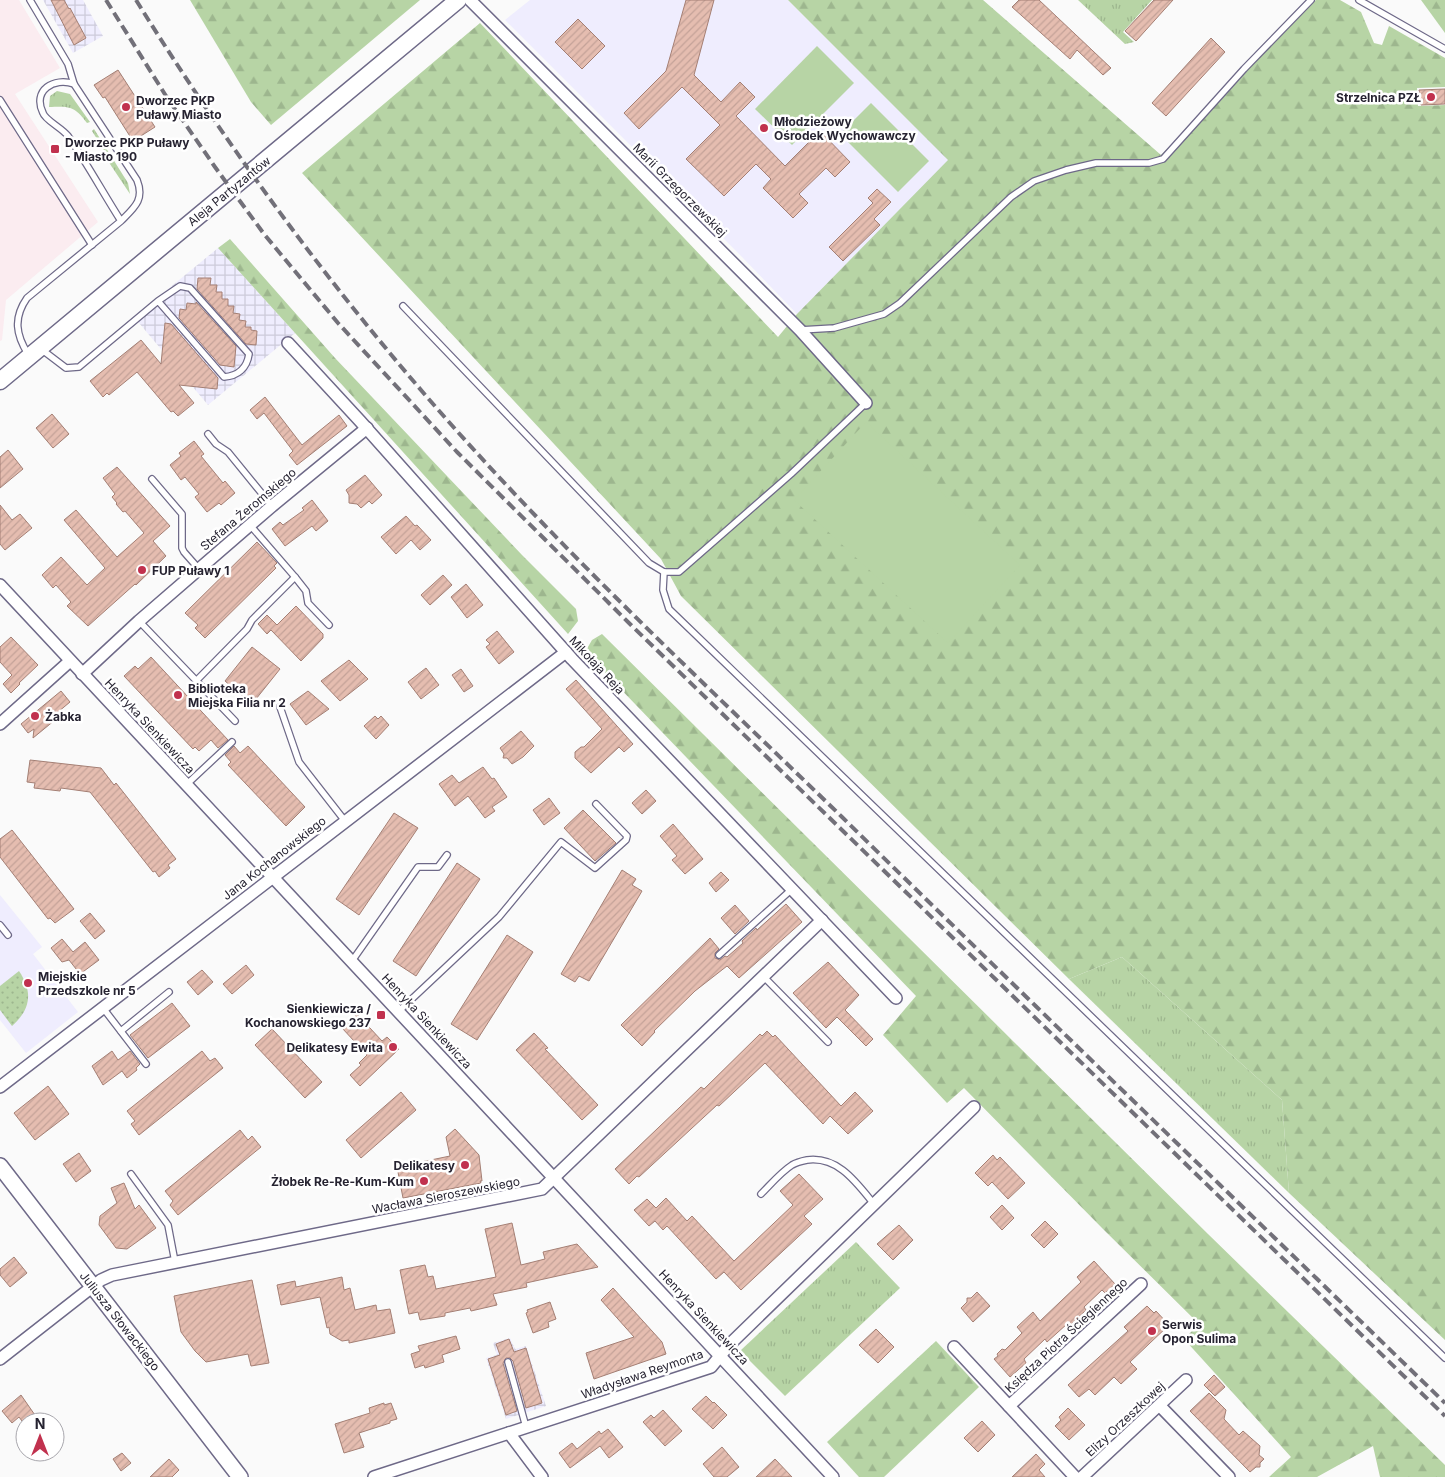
<svg xmlns="http://www.w3.org/2000/svg" width="1445" height="1477" font-family="Inter,sans-serif">
  <defs>
    <pattern id="industrial-grid" width="8" height="8" patternUnits="userSpaceOnUse" patternTransform="scale(1.25)"><rect width="8" height="8" fill="#efedfe"/><path d="M0 4h8M4 0v8" fill="none" stroke="#cdcbda"/></pattern>
    <pattern id="grass-tufts" width="24" height="20" patternUnits="userSpaceOnUse" patternTransform="scale(1.25)"><rect width="24" height="20" fill="#b7d4a5"/><path d="M3 7l-1-3M5 7V3M7 7l1-3M15 17l-1-3M17 17v-4M19 17l1-3" fill="none" stroke="#9db68e"/></pattern>
    <pattern id="forest-firs" width="22" height="20" patternUnits="userSpaceOnUse" patternTransform="scale(1.25)"><rect width="22" height="20" fill="#b7d4a5"/><path d="M5 1l3.5 6h-7zM16 11l3.5 6h-7z" fill="#9db68e"/></pattern>
    <pattern id="park-dots" width="8" height="8" patternUnits="userSpaceOnUse" patternTransform="scale(1.25)"><rect width="8" height="8" fill="#b7d4a5"/><path d="M2 2h.1M6 6h.1" fill="none" stroke="#9db68e" stroke-width="1.8" stroke-linecap="round"/></pattern>
    <pattern id="building-hatch" width="6" height="6" patternUnits="userSpaceOnUse" patternTransform="scale(1.25)"><rect width="6" height="6" fill="#e5bdb0"/><path d="M-1 1l2-2M0 6l6-6M5 7l2-2" fill="none" stroke="#c4a298"/></pattern>
  </defs>
  <rect width="100%" height="100%" fill="#fafafa"/>
  <polygon fill="#fbecf0" points="0,0 19,0 60,68 15,94 98,222 6,300 2,340 0,341"/>
  <g fill="url(#industrial-grid)">
    <polygon points="43,0 83,0 103,36 73,53"/>
    <polygon points="218,248 295,333 208,405 134,317"/>
    <polygon points="510,1338 515,1349 526,1346 546,1406 506,1419 486,1358 497,1355 493,1343"/>
  </g>
  <g fill="#efedfe">
    <polygon points="530,0 788,0 949,160 797,314 742,257 505,20"/>
    <polygon points="0,895 42,947 33,954 78,1012 26,1053 0,1020"/>
  </g>
  <g fill="url(#grass-tufts)">
    <polygon points="1078,0 1152,0 1123,32 1134,42 1125,44"/>
    <path d="M57 91 70 94 90 122 87 123C75 106 69 106 49 107L50 96Z"/>
    <polygon points="94,129 128,183 130,194 106,158 107,155 92,131"/>
    <polygon points="1122,957 1282,1100 1289,1193 1069,979"/>
    <polygon points="856,1242 900,1288 785,1396 740,1351"/>
  </g>
  <g fill="url(#forest-firs)">
    <polygon points="190,0 420,0 271,125 251,102"/>
    <polygon points="788,0 983,0 1161,155 1316,0 1340,0 1361,12 1374,43 1382,45 1389,26 1445,58 1445,87 1417,88 1418,106 1445,105 1445,1340 1289,1193 1282,1100 1122,957 1069,979 681,596 661,559 302,173 480,23 778,337 797,314 948,160"/>
    <polygon points="1421,0 1445,0 1445,33"/>
    <polygon points="230,239 335,358 522,555 576,609 578,621 568,634 218,248"/>
    <polygon points="602,634 1208,1234 1445,1465 1445,1477 1380,1477 1373,1446 1317,1477 1269,1477 1291,1457 1184,1339 1199,1324 1103,1229 964,1088 947,1103 883,1035 916,996 585,652 592,640"/>
    <polygon points="936,1341 979,1387 884,1477 859,1477 827,1442"/>
  </g>
  <path fill="url(#park-dots)" d="M19 971C33 992 31 1009 12 1026L0 1010V986Z"/>
  <g fill="#b7d4a5">
    <polygon points="817,46 854,83 792,145 755,109"/>
    <polygon points="871,103 929,161 898,192 840,134"/>
    <polygon points="866,422 1020,565 948,643 794,500"/>
  </g>
  <g fill="url(#building-hatch)" stroke="#a47f74">
    <polygon points="51,0 64,0 69,9 70,8 86,38 74,45"/>
    <polygon points="686,0 714,0 694,75 721,102 740,82 755,97 736,116 785,166 820,131 850,162 835,177 826,168 799,194 808,203 793,218 763,188 771,179 756,164 724,196 686,159 720,125 682,87 639,129 624,113 666,71"/>
    <polygon points="1019,0 1039,0 1111,68 1103,75 1077,50 1070,59 1012,7"/>
    <polygon points="1154,0 1173,0 1136,41 1125,31"/>
    <polygon points="578,19 605,46 582,69 555,42"/>
    <polygon points="1211,38 1225,52 1166,116 1152,103"/>
    <polygon points="118,70 155,127 133,141 105,97 103,98 94,85"/>
    <polygon points="1445,89 1445,104 1421,105 1419,90"/>
    <polygon points="877,189 891,202 874,219 880,225 843,261 829,247 873,203 868,198"/>
    <polygon points="198,278 211,278 210,285 217,285 216,292 222,292 222,299 228,299 228,306 234,306 233,313 240,314 239,320 246,321 245,327 251,327 251,330 257,331 256,345 246,344 197,289"/>
    <polygon points="196,302 236,346 234,367 220,365 179,318 180,309 186,310 187,303 196,304"/>
    <polygon points="165,323 171,324 218,378 217,389 179,385 194,403 178,416 173,411 171,412 137,372 109,395 107,393 103,397 90,381 141,340 161,364"/>
    <polygon points="265,397 302,445 339,415 347,426 297,465 289,455 293,451 264,413 257,419 250,410"/>
    <polygon points="52,414 69,434 53,448 36,428"/>
    <polygon points="194,441 204,454 201,456 223,483 225,481 235,493 221,505 219,503 207,512 195,497 199,494 185,477 181,480 170,465 181,456 179,453"/>
    <polygon points="8,450 23,469 0,488 0,457"/>
    <polygon points="117,467 170,526 153,541 166,556 136,585 135,584 88,626 67,606 71,602 56,585 53,588 42,575 61,557 87,585 105,568 64,520 76,510 117,557 144,533 125,511 123,512 116,504 117,503 112,497 115,494 103,478"/>
    <polygon points="365,475 382,495 372,504 369,501 361,508 357,504 349,503 349,495 346,490"/>
    <polygon points="312,500 328,521 316,531 312,526 285,546 272,529 280,522 283,525 304,510 302,508"/>
    <polygon points="0,505 12,520 20,514 32,528 5,550 0,544"/>
    <polygon points="406,516 415,526 417,525 431,540 420,550 411,540 396,554 381,537"/>
    <polygon points="257,542 277,563 274,566 276,568 205,638 195,628 198,625 185,613"/>
    <polygon points="443,575 452,585 430,605 421,595"/>
    <polygon points="466,584 483,605 467,618 451,597"/>
    <polygon points="296,606 323,634 323,638 301,661 271,630 267,634 258,624 267,615 277,625"/>
    <polygon points="497,631 514,652 499,664 486,647 490,644 486,640"/>
    <polygon points="11,637 38,665 19,683 20,684 11,693 3,684 12,675 0,662 0,647"/>
    <polygon points="252,647 280,669 252,704 225,681"/>
    <polygon points="151,657 228,740 218,748 211,740 199,751 195,747 193,749 124,676 135,666 138,669"/>
    <polygon points="349,660 368,679 340,701 321,681"/>
    <polygon points="426,668 439,685 421,699 408,682"/>
    <polygon points="461,669 473,686 464,692 452,675"/>
    <polygon points="576,680 633,744 624,752 619,747 591,773 575,758 575,752 581,747 584,747 602,729 566,689"/>
    <polygon points="61,691 70,702 52,717 55,720 33,738 34,729 28,733 21,724"/>
    <polygon points="308,691 329,709 306,725 290,704"/>
    <polygon points="375,716 378,719 381,716 389,725 376,739 364,726"/>
    <polygon points="521,731 534,746 523,757 512,764 507,758 503,758 504,754 500,748"/>
    <polygon points="234,746 240,753 248,746 305,807 286,826 228,765 231,762 225,755"/>
    <polygon points="30,760 101,768 114,785 116,783 176,859 168,865 170,868 159,877 155,871 153,872 90,792 61,788 60,791 34,788 35,783 27,782"/>
    <polygon points="483,767 492,779 494,778 507,797 492,807 495,811 485,818 468,796 455,806 439,784 452,775 459,783"/>
    <polygon points="646,790 656,801 642,814 632,803"/>
    <polygon points="549,798 560,813 544,825 533,810"/>
    <polygon points="583,810 616,843 595,861 564,828"/>
    <polygon points="394,813 418,828 359,915 336,899"/>
    <polygon points="673,824 703,859 685,874 672,860 677,856 660,836"/>
    <polygon points="12,830 74,909 55,923 50,918 48,919 0,857 0,839"/>
    <polygon points="457,863 480,879 416,976 393,961"/>
    <polygon points="622,870 636,879 632,885 642,891 589,981 579,976 575,982 561,974"/>
    <polygon points="721,872 729,880 716,892 709,883"/>
    <polygon points="786,904 802,922 739,978 727,966 695,991 654,1031 655,1032 642,1046 621,1025 710,938 719,949 715,953 715,958 720,960 725,956 727,957 743,943 742,941 756,928 757,930"/>
    <polygon points="735,905 749,921 735,934 721,918"/>
    <polygon points="90,913 105,931 95,939 80,921"/>
    <polygon points="507,935 533,952 477,1040 451,1024"/>
    <polygon points="62,939 73,952 85,942 99,960 80,974 69,960 62,962 51,948"/>
    <polygon points="828,962 859,995 845,1010 873,1039 866,1046 837,1017 826,1028 793,993"/>
    <polygon points="246,965 254,975 232,994 223,984"/>
    <polygon points="202,970 213,982 198,995 187,982"/>
    <polygon points="172,1003 190,1026 148,1058 130,1035"/>
    <polygon points="357,1014 382,1041 387,1037 399,1049 360,1086 350,1075 361,1065 359,1063 367,1055 342,1028"/>
    <polygon points="272,1029 322,1082 305,1098 255,1045"/>
    <polygon points="767,1031 773,1037 775,1035 841,1106 855,1092 873,1111 848,1134 830,1116 823,1124 765,1063 719,1106 717,1105 639,1177 637,1176 629,1184 615,1169 701,1087 704,1089 760,1034 762,1036"/>
    <polygon points="534,1033 548,1048 545,1049 598,1105 582,1120 516,1050"/>
    <polygon points="112,1051 118,1060 130,1051 140,1064 136,1068 137,1070 127,1078 122,1071 103,1085 92,1066"/>
    <polygon points="202,1051 210,1061 215,1058 223,1068 139,1135 131,1124 135,1121 127,1111"/>
    <polygon points="48,1086 69,1114 35,1140 14,1113"/>
    <polygon points="401,1092 416,1110 361,1158 346,1140"/>
    <polygon points="455,1129 479,1155 482,1181 480,1181 481,1183 403,1198 397,1167 450,1156 446,1137"/>
    <polygon points="240,1130 248,1140 252,1136 261,1147 178,1215 170,1205 173,1201 165,1191"/>
    <polygon points="79,1153 91,1171 76,1182 63,1164"/>
    <polygon points="993,1155 997,1160 1000,1157 1025,1183 1008,1199 992,1182 988,1186 975,1173"/>
    <polygon points="799,1174 823,1199 804,1216 812,1224 741,1290 724,1272 716,1279 667,1226 663,1230 655,1221 649,1226 634,1210 647,1199 656,1208 666,1198 687,1221 692,1216 734,1261 793,1205 780,1191"/>
    <polygon points="124,1183 135,1209 139,1205 156,1228 127,1249 116,1248 99,1225 100,1216 117,1203 111,1188"/>
    <polygon points="1002,1205 1014,1218 1002,1230 990,1217"/>
    <polygon points="1045,1221 1058,1234 1044,1248 1031,1235"/>
    <polygon points="512,1223 521,1265 545,1259 543,1252 577,1244 598,1267 526,1283 527,1287 493,1294 497,1305 471,1311 470,1308 445,1313 445,1316 420,1320 418,1312 409,1314 400,1270 425,1265 428,1277 433,1276 436,1289 496,1277 485,1229"/>
    <polygon points="899,1225 913,1240 893,1260 877,1244"/>
    <polygon points="14,1257 27,1273 10,1287 0,1275 0,1269"/>
    <polygon points="1094,1261 1115,1284 1105,1293 1102,1290 1084,1307 1086,1310 1069,1326 1067,1324 1047,1342 1045,1339 1024,1359 1026,1363 1010,1377 994,1359 998,1356 997,1354 1002,1349 1005,1350 1022,1333 1017,1327 1033,1312 1040,1321 1081,1282 1077,1277"/>
    <polygon points="342,1277 344,1290 350,1288 355,1310 376,1305 377,1311 390,1309 395,1333 349,1343 349,1340 342,1341 330,1334 329,1327 327,1328 320,1297 281,1305 277,1285 295,1281 296,1287"/>
    <polygon points="252,1280 269,1363 251,1366 248,1354 206,1362 195,1351 181,1332 174,1296"/>
    <polygon points="613,1288 662,1342 666,1354 594,1379 586,1353 634,1337 601,1300"/>
    <polygon points="977,1292 990,1306 973,1322 961,1308 967,1302 967,1298 971,1298"/>
    <polygon points="550,1302 556,1319 548,1322 549,1327 533,1333 526,1313 528,1312 527,1310"/>
    <polygon points="1147,1306 1154,1313 1156,1311 1169,1325 1130,1362 1137,1369 1121,1384 1114,1377 1095,1395 1089,1389 1079,1397 1068,1385 1128,1331 1124,1327"/>
    <polygon points="876,1329 894,1347 878,1363 859,1345"/>
    <polygon points="456,1336 460,1349 442,1355 444,1362 425,1368 424,1365 415,1368 411,1354 420,1351 418,1346"/>
    <polygon points="509,1339 514,1352 526,1348 542,1403 526,1408 513,1361 510,1358 506,1358 503,1363 517,1411 506,1415 488,1359 500,1355 496,1344"/>
    <polygon points="1214,1375 1225,1387 1215,1396 1204,1385"/>
    <polygon points="1209,1393 1226,1410 1224,1419 1239,1435 1243,1431 1260,1446 1259,1455 1264,1459 1260,1463 1260,1467 1256,1467 1250,1472 1190,1411"/>
    <polygon points="21,1395 37,1418 31,1422 25,1422 25,1425 19,1417 12,1423 2,1411"/>
    <polygon points="706,1396 713,1403 714,1402 727,1415 713,1429 692,1409"/>
    <polygon points="384,1403 384,1405 391,1403 397,1419 390,1421 390,1423 359,1433 364,1447 344,1453 335,1424 370,1413 369,1408"/>
    <polygon points="1068,1408 1085,1425 1069,1440 1055,1426 1061,1420 1059,1417"/>
    <polygon points="663,1410 682,1431 665,1446 643,1422 651,1415 654,1418"/>
    <polygon points="982,1421 995,1435 978,1452 964,1438"/>
    <polygon points="608,1429 623,1447 609,1458 600,1446 570,1468 559,1453 572,1443 577,1449 599,1431 601,1434"/>
    <polygon points="722,1447 739,1467 727,1477 714,1477 703,1464"/>
    <polygon points="122,1453 131,1463 121,1471 113,1459"/>
    <polygon points="1036,1454 1045,1464 1039,1470 1045,1477 1012,1477"/>
    <polygon points="169,1459 179,1470 172,1477 150,1477"/>
    <polygon points="775,1459 792,1477 756,1477"/>
  </g>
  <g fill="none" stroke-linecap="round" stroke-linejoin="round">
    <defs>
      <g id="service">
        <polyline points="30,0 68,64 74,84"/>
        <polyline points="1359,0 1445,49"/>
        <polyline points="0,100 92,245"/>
        <polyline points="403,306 649,563 664,572 679,572 791,474 866,403"/>
        <polyline points="800,330 834,328 884,314 900,303 1011,197 1034,181 1066,170 1096,163 1149,163 1163,159 1244,69 1311,0"/>
        <path d="M41 349 66 368 79 367 158 301 224 377C238 376 247 368 249 354L190 288 180 286 158 301"/>
        <path d="M28 354C16 335 13 318 27 298L121 221C134 208 145 200 137 180L74 84C54 77 32 90 43 113 45 120 62 128 68 136 87 163 103 193 121 221"/>
        <polyline points="208,434 216,444 228,452 272,506"/>
        <polyline points="152,479 182,514 182,548 184,552 199,569"/>
        <polyline points="250,525 295,577 306,591 308,603 329,625"/>
        <polyline points="664,572 663,590 669,609 1445,1358"/>
        <polyline points="139,621 235,721"/>
        <polyline points="197,680 247,629 252,620 295,577"/>
        <polyline points="280,707 299,762 345,821"/>
        <polyline points="186,785 232,742"/>
        <polyline points="0,925 8,935"/>
        <polyline points="719,955 792,889"/>
        <polyline points="352,961 418,867 438,867 447,855"/>
        <polyline points="764,977 828,1042"/>
        <polyline points="103,1008 146,1064"/>
        <polyline points="399,1011 499,917 561,842 595,868 626,840 627,836 596,804"/>
        <polyline points="121,1031 169,992"/>
        <polyline points="131,1174 168,1225 175,1262"/>
        <path d="M761 1194C771 1184 781 1172 792 1165 797 1162 802 1161 807 1160 838 1156 856 1182 874 1204"/>
        <polyline points="508,1362 526,1427"/>
      </g>
      <g id="minor">
        <polyline points="470,0 800,330 866,403"/>
        <polyline points="288,343 360,421 572,659 896,998"/>
        <polyline points="0,585 833,1477"/>
        <polyline points="82,674 139,621 272,506 367,428"/>
        <polyline points="0,724 70,661"/>
        <polyline points="0,1087 566,652"/>
        <polyline points="954,1347 1075,1477"/>
        <polyline points="0,1359 101,1280 112,1275 542,1189 822,920"/>
        <polyline points="1009,1406 1141,1284"/>
        <polyline points="1160,1406 1229,1477"/>
        <polyline points="509,1433 542,1477"/>
        <polyline points="374,1477 711,1367 729,1345 974,1107"/>
        <polyline points="1082,1477 1186,1380"/>
      </g>
      <polyline id="tertiary" points="0,1166 240,1477"/>
      <polyline id="secondary" points="0,381 458,0"/>
    </defs>
    <use href="#service" stroke="#6e6988" stroke-width="8"/>
    <use href="#minor" stroke="#6e6988" stroke-width="14"/>
    <use href="#tertiary" stroke="#6e6988" stroke-width="18"/>
    <use href="#secondary" stroke="#6e6988" stroke-width="19"/>
    <use href="#service" stroke="#fff" stroke-width="5.5"/>
    <use href="#minor" stroke="#fff" stroke-width="11"/>
    <use href="#tertiary" stroke="#fff" stroke-width="15"/>
    <use href="#secondary" stroke="#fff" stroke-width="16"/>
    <g stroke="#727079" stroke-width="4" stroke-dasharray="10 5" stroke-linecap="butt">
      <polyline points="106,0 166,96 215,167 264,234 338,323 457,452 631,625 1445,1416"/>
      <path d="M136 0C223 140 320 273 427 397 556 546 701 680 842 817 1042 1013 1244 1208 1445 1403"/>
    </g>
  </g>
  <g fill="#c1314e" stroke="#fff" stroke-width="2">
    <circle cx="1431" cy="97" r="5"/>
    <circle cx="126" cy="107" r="5"/>
    <circle cx="764" cy="128" r="5"/>
    <rect x="50" y="144" width="10" height="10" rx="2.5"/>
    <circle cx="142" cy="570" r="5"/>
    <circle cx="178" cy="695" r="5"/>
    <circle cx="35" cy="716" r="5"/>
    <circle cx="28" cy="983" r="5"/>
    <rect x="376" y="1010" width="10" height="10" rx="2.5"/>
    <circle cx="393" cy="1047" r="5"/>
    <circle cx="465" cy="1165" r="5"/>
    <circle cx="424" cy="1181" r="5"/>
    <circle cx="1152" cy="1331" r="5"/>
  </g>
  <g text-anchor="middle" dominant-baseline="central" stroke-width="5" stroke-linejoin="round" paint-order="stroke">
    <g font-size="12" font-weight="bold" fill="#262331" stroke="#fff" text-anchor="start">
      <text x="1421" y="97" text-anchor="end">Strzelnica PZŁ</text>
      <text x="136" y="100">Dworzec PKP<tspan x="136" dy="14">Puławy Miasto</tspan></text>
      <text x="774" y="121">Młodzieżowy<tspan x="774" dy="14">Ośrodek Wychowawczy</tspan></text>
      <text x="65" y="142">Dworzec PKP Puławy<tspan x="65" dy="14">- Miasto 190</tspan></text>
      <text x="152" y="570">FUP Puławy 1</text>
      <text x="188" y="688">Biblioteka<tspan x="188" dy="14">Miejska Filia nr 2</tspan></text>
      <text x="45" y="716">Żabka</text>
      <text x="38" y="976">Miejskie<tspan x="38" dy="14">Przedszkole nr 5</tspan></text>
      <text x="371" y="1008" text-anchor="end">Sienkiewicza /<tspan x="371" dy="14">Kochanowskiego 237</tspan></text>
      <text x="383" y="1047" text-anchor="end">Delikatesy Ewita</text>
      <text x="455" y="1165" text-anchor="end">Delikatesy</text>
      <text x="414" y="1181" text-anchor="end">Żłobek Re-Re-Kum-Kum</text>
      <text x="1162" y="1324">Serwis<tspan x="1162" dy="14">Opon Sulima</tspan></text>
    </g>
    <g font-size="12" fill="#262331" stroke="#fff">
      <text transform="translate(680 190) rotate(45)">Marii Grzegorzewskiej</text>
      <text transform="translate(229 191) rotate(-39)">Aleja Partyzantów</text>
      <text transform="translate(248 509) rotate(-40)">Stefana Żeromskiego</text>
      <text transform="translate(597 665) rotate(47)">Mikołaja Reja</text>
      <text transform="translate(150 726) rotate(47)">Henryka Sienkiewicza</text>
      <text transform="translate(274 858) rotate(-38)">Jana Kochanowskiego</text>
      <text transform="translate(427 1021) rotate(47)">Henryka Sienkiewicza</text>
      <text transform="translate(446 1195) rotate(-11)">Wacława Sieroszewskiego</text>
      <text transform="translate(704 1317) rotate(47)">Henryka Sienkiewicza</text>
      <text transform="translate(120 1321) rotate(52)">Juliusza Słowackiego</text>
      <text transform="translate(1066 1335) rotate(-43)">Księdza Piotra Ściegiennego</text>
      <text transform="translate(642 1374) rotate(-19)">Władysława Reymonta</text>
      <text transform="translate(1125 1419) rotate(-43)">Elizy Orzeszkowej</text>
    </g>
  </g>
  <g transform="translate(40 1437)"><circle r="24" fill="#ffffff" stroke="#a8a7ad"/>
  <path d="M0-4L9 19L0 12L-9 19Z" fill="#c1314e"/>
  <text y="-8" font-size="14" font-weight="bold" text-anchor="middle" fill="#262331">N</text>
  </g>
</svg>
